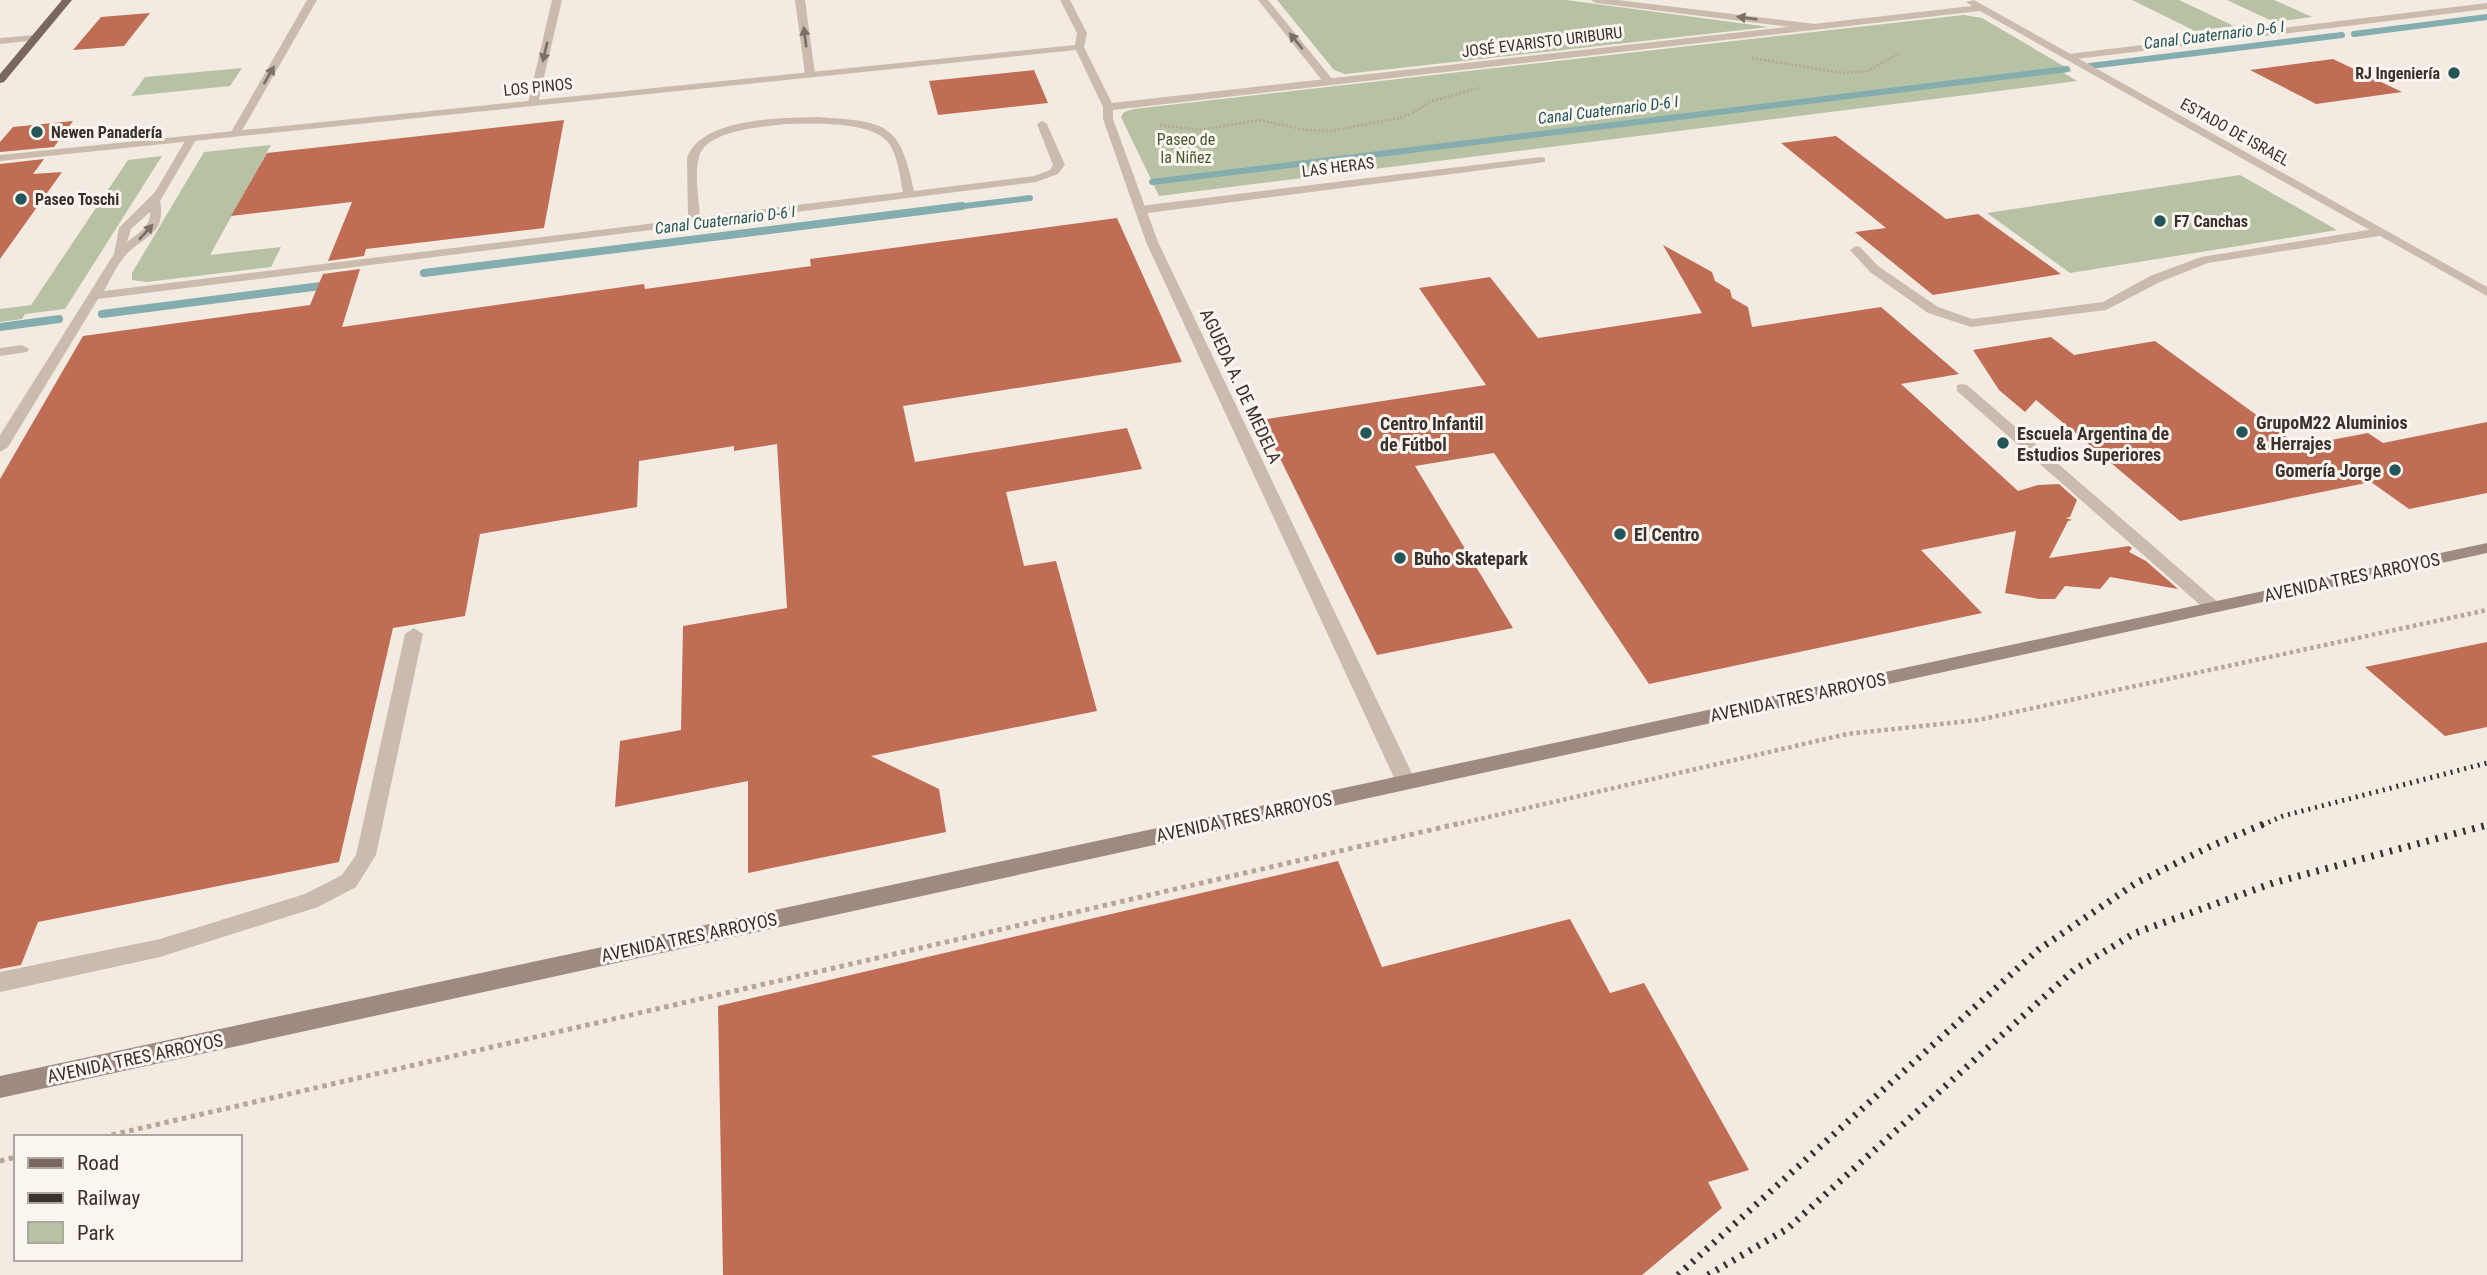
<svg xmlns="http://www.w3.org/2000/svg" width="2487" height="1275" font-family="'Roboto Condensed',sans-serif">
  <rect width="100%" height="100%" fill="#f3ebe2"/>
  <g fill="#b7c1a3">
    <polygon points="1277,0 1566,0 1769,27 1345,74 1334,70"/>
    <polygon points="2132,0 2179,0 2234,26 2195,31"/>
    <polygon points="2227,0 2274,0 2312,17 2274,22"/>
    <polygon points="1964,15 1982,18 2072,71 2064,73 2077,81 1159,196 1121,117 1124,112 1134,109"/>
    <polygon points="242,68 230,86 131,96 145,77"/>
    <polygon points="271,145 210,255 281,247 271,267 147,282 132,280 132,273 204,152"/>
    <polygon points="162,156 65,309 25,314 22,319 0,322 0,309 31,305 128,160"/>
    <polygon points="2240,175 2337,230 2070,273 1987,213"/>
  </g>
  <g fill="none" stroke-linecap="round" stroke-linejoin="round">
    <g stroke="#83adae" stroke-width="6">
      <polyline points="2354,34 2487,17"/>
      <polyline points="2090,66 2342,35"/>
      <polyline points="1152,182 2067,69"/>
      <polyline points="948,208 1030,198"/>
    </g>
    <g stroke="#83adae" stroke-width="8">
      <polyline points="424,273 962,206"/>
      <polyline points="102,314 329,285"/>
      <polyline points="0,327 59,319"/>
    </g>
  </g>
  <g fill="#bf6d54">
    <polygon points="150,13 124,46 73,50 101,17"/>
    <polygon points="2333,59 2402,92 2316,104 2250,70"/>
    <polygon points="1034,70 1048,103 938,115 929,81"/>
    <polygon points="564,120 544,228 366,249 364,256 328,261 352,202 231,216 267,153"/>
    <polygon points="73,121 54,147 0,152 0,142 13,127"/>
    <polygon points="1836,136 1946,219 1978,214 2061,274 1933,295 1855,232 1886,228 1781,143"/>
    <polygon points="44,159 33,174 62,172 0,259 0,164"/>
    <polygon points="1117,218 1182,362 903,406 915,462 1127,428 1142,469 1006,492 1024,566 1056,561 1097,711 871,756 939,789 946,832 748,873 748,781 615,807 620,741 681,730 683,626 787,608 777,444 734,451 734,446 639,461 637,507 480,534 465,616 393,628 339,862 38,922 21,965 0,969 0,479 83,336 310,305 323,274 360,269 342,327 644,284 645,289 811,266 810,259"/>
    <polygon points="1663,245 1712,272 1715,281 1730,290 1732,298 1748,307 1752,327 1881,307 1959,374 1901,384 2018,491 2038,485 2059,484 2077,500 2070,517 2066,518 2072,520 2068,521 2049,558 2129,546 2132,548 2129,552 2146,561 2178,589 2110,577 2100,589 2065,586 2055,599 2039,599 2005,593 2016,531 1921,550 1982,613 1649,684 1494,453 1415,466 1513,628 1377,655 1261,420 1486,385 1419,288 1490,277 1538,338 1702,313"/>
    <polygon points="2051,337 2074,355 2155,341 2299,446 2368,433 2383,443 2487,422 2487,493 2409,509 2371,482 2180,521 2036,400 2025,412 1999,390 1973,350"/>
    <polygon points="2487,642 2487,727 2445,736 2365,667"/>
    <polygon points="1338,861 1382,967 1570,919 1610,993 1644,983 1749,1170 1708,1182 1722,1208 1642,1275 723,1275 718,1006"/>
  </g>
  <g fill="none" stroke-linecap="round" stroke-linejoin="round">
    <g stroke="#b6a598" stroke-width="2.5" stroke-dasharray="2 2" stroke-linecap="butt">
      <polyline points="1752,58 1843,73 1867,71 1899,54"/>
      <polyline points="1160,125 1200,130 1260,120 1306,130 1331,131 1399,118 1415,112 1431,101 1480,88"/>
    </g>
    <polyline stroke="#b6a598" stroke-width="4.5" stroke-dasharray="3.5 3.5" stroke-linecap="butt" points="1454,825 1847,734 1978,720 2487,610"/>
    <g stroke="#b6a598" stroke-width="5" stroke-dasharray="4.5 4.5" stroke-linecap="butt">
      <polyline points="103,1137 1461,823"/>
      <polyline points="0,1161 16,1157"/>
    </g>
    <g fill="#cabbae" fill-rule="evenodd">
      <path d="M818 117C885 122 900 121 914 191L1034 176 1050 170 1053 165 1037 124 1042 121 1047 124 1065 165 1058 174 1036 182 98 299 8 447 0 452V435L114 254 119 228 155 192 188 136 197 138 160 201C167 236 142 236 124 257 116 267 110 280 104 291L688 219 687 158C701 117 783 118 818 117ZM786 124C812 124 875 120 890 145 898 158 900 177 903 192L700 217C699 198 694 176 699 157 706 130 763 127 786 124ZM150 212C151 227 137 234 127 242L131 229Z"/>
      <polygon points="2381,228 2387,232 2385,235 2208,263 2160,282 2106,310 1971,327 1928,313 1870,272 1850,250 1856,246 1860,247 1878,266 1938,307 1972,319 2103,302 2150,276 2201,257"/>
      <polygon points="1962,384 1967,385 2219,603 2222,607 2219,611 2207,611 1957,391 1957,385"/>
      <polygon points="414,628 423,634 376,855 356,887 318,907 160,957 0,992 0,972 160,939 305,894 342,875 356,855 405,634"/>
    </g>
    <polygon fill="#cabbae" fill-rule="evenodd" points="35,35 40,38 38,40 0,44 0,38"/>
    <g fill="#cabbae" fill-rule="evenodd">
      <polygon points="307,0 317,0 240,134 231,136 230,134"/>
      <polygon points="552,0 562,0 538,103 533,106 528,103"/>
      <polygon points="795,0 805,0 815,74 810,77 805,74"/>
      <polygon points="1258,0 1268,0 1333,80 1333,84 1325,84"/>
      <polygon points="1591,0 1618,0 1815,24 1820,27 1815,30 1596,3"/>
      <polygon points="2487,3 2487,9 2068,60 2063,57 2068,54"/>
      <polygon points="1541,157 1545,158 1545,162 1140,214 1134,210 1140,206"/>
      <polygon points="22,345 29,349 27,352 0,356 0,348"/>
    </g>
    <polygon fill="#cabbae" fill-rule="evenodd" points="1060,0 1070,0 1087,33 1084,47 1112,103 1972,6 1966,2 1974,0 2487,287 2487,296 1980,11 1113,110 1113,119 1158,242 1416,782 1413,787 1406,789 1399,787 1396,782 1146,242 1103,119 1103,107 1076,50 0,161 0,155 1075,45 1077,33"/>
    <polygon fill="#9e8a80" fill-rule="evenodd" points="2487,543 2487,553 0,1098 0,1076"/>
    <polygon fill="#7a685e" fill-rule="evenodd" points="62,0 72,0 4,82 0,83 0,74"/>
    <polyline stroke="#3a302c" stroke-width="5" stroke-dasharray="2 5" stroke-linecap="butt" points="2262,825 2283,816 2487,763"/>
    <g stroke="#3a302c" stroke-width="7" stroke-dasharray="2.5 7" stroke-linecap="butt">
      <polyline points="1678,1275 2038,950 2136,883 2211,846 2266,823"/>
      <polyline points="1708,1275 1787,1229 2074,970 2135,933 2273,883 2487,825"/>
    </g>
  </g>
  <defs><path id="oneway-solid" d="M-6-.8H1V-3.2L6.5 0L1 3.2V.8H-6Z" transform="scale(1.75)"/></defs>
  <g fill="#7b6f66">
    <use href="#oneway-solid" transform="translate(1747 18) rotate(-173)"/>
    <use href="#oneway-solid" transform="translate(805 37) rotate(-97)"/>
    <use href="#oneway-solid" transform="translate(1296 41) rotate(-129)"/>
    <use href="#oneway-solid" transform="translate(545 52) rotate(103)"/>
    <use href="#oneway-solid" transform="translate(269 75) rotate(-60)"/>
    <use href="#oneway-solid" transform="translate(146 232) rotate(-48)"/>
  </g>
  <g fill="#245659" stroke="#faf5ef" stroke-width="2.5">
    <circle cx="2454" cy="73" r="7"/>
    <circle cx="37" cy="132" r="7"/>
    <circle cx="21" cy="199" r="7"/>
    <circle cx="2160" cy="221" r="7"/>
    <circle cx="2242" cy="432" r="7"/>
    <circle cx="1366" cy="433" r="7"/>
    <circle cx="2003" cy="443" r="7"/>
    <circle cx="2395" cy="470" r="7"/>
    <circle cx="1620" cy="534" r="7"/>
    <circle cx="1400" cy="558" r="7"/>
  </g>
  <g text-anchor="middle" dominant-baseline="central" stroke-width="6" stroke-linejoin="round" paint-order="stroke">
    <g font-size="16" font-style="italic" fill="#245659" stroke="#faf5ef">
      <text transform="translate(2214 35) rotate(-7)">Canal Cuaternario D-6 I</text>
      <text transform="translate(1608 110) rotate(-7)">Canal Cuaternario D-6 I</text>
      <text transform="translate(725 220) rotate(-7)">Canal Cuaternario D-6 I</text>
    </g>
    <g font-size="16" fill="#3a302c" stroke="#faf5ef">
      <text transform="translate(1542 42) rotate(-7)">JOSÉ EVARISTO URIBURU</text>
      <text transform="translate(538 87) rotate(-6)">LOS PINOS</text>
      <text transform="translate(2235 132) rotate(29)">ESTADO DE ISRAEL</text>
      <text transform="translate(1338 167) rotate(-7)">LAS HERAS</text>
    </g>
    <g font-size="16" font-weight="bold" fill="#3a302c" stroke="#faf5ef" text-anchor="start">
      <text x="2440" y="73" text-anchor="end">RJ Ingeniería</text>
      <text x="51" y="132">Newen Panadería</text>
      <text x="35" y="199">Paseo Toschi</text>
      <text x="2174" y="221">F7 Canchas</text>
    </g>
    <g font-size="16" fill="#495731" stroke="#faf5ef">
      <text x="1186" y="139">Paseo de<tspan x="1186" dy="18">la Niñez</tspan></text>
    </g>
    <g font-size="18" fill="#3a302c" stroke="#faf5ef">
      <text transform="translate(1241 386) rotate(65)">AGUEDA A. DE MEDELA</text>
      <text transform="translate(2352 577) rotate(-12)">AVENIDA TRES ARROYOS</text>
      <text transform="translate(1798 697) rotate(-12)">AVENIDA TRES ARROYOS</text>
      <text transform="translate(1244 817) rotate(-12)">AVENIDA TRES ARROYOS</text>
      <text transform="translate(689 937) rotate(-12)">AVENIDA TRES ARROYOS</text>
      <text transform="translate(135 1058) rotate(-12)">AVENIDA TRES ARROYOS</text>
    </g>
    <g font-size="18" font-weight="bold" fill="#3a302c" stroke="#faf5ef" text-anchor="start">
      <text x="2256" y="422">GrupoM22 Aluminios<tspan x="2256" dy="21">&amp; Herrajes</tspan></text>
      <text x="1380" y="423">Centro Infantil<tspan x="1380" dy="21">de Fútbol</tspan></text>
      <text x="2017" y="433">Escuela Argentina de<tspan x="2017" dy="21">Estudios Superiores</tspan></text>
      <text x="2381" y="470" text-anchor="end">Gomería Jorge</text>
      <text x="1634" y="534">El Centro</text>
      <text x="1414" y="558">Buho Skatepark</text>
    </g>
  </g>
  <rect x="14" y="1135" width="228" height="126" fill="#faf5ef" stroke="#ada6a1" stroke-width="2"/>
  <rect x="28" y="1158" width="35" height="10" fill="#7a685e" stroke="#ada6a1" stroke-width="2"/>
  <text x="77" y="1170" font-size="21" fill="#3a302c">Road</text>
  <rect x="28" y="1193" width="35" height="10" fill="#3a302c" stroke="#ada6a1" stroke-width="2"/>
  <text x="77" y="1205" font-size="21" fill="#3a302c">Railway</text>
  <rect x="28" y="1222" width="35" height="21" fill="#b7c1a3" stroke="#ada6a1" stroke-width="2"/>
  <text x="77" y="1240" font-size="21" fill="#3a302c">Park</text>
</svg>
